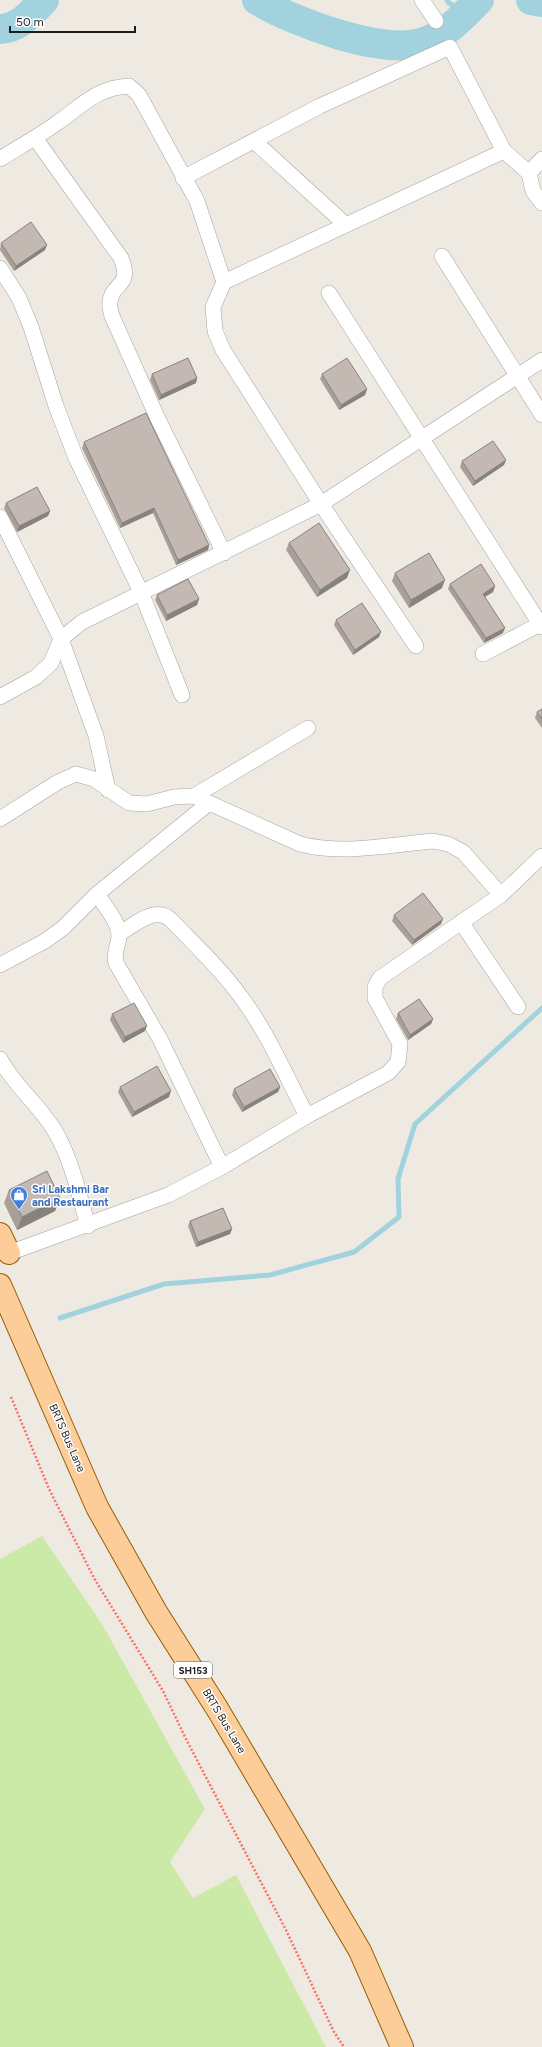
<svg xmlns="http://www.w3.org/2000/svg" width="542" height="2047" font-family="Figtree,sans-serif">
  <rect width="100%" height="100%" fill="#eeeae2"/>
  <polygon fill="#cbeaa7" points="42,1536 102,1624 205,1809 170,1862 193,1898 236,1875 326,2047 0,2047 0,1559"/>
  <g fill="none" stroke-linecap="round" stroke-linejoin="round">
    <g stroke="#a2d2dd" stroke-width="5">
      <polyline points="447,0 449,3 458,8 470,9"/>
      <polyline points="60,1318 164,1284 270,1275 354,1252 399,1217 398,1179 415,1124 542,1008"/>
    </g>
    <g stroke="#a2d2dd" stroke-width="30">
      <path d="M257 0C293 22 383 56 424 42 447 34 462 17 479 0"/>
      <polyline points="531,0 542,2"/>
      <path d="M0 29C19 28 32 13 44 0"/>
    </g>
    <defs>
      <g id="minor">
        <polyline points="422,0 436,21"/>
        <path d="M35 138 121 258C133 288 111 282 110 303 109 307 111 312 112 316L158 419 224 553"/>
        <polyline points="254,141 346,225"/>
        <path d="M0 159C19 147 39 136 57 123 83 105 96 88 129 86L139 95 197 201 224 282 504 151 529 173"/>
        <polyline points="542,159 529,173 533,191 542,203"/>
        <polyline points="183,178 320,106 450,47 504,151"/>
        <polyline points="442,256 542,415"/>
        <polyline points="0,268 19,298 31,327 56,406 76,458 141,592 182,695"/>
        <polyline points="224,282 213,307 215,331 223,350 321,504 416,646"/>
        <polyline points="329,293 542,627"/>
        <polyline points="0,517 61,639 96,736 108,790"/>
        <polyline points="483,654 542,623"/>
        <polyline points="0,697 36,677 51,663 61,639 82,622 321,504 542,360"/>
        <polyline points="194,796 308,728"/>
        <path d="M0 819 58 782 76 774 94 779 129 803 147 804 174 797 194 796 300 844C342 855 389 845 433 841L448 844 463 852 501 895"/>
        <path d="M97 894C104 905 119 922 119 935 119 945 113 952 116 963L160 1039 222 1167"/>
        <polyline points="461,922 518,1007"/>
        <path d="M119 934C134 925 155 905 171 920 195 945 221 969 241 997 268 1033 286 1076 307 1116"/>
        <polyline points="0,965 45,941 63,928 97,894 209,803"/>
        <path d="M0 1059C15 1087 41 1106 56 1133 72 1161 79 1195 88 1226"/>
        <polyline points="9,1253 168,1195 222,1167 307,1116 388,1073 398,1062 400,1044 375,998 375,987 380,978 501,895 542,856"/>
      </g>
      <g id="primary">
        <polyline points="0,1234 9,1253"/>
        <polyline points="0,1285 97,1507 156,1612 218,1710 360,1951 402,2047"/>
      </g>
    </defs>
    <use href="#minor" stroke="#a4a4a4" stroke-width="16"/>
    <use href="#primary" stroke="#965d00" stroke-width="24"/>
    <polyline stroke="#fb6f67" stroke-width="2.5" stroke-dasharray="2 2" stroke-linecap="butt" points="11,1397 49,1489 94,1578 163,1691 187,1741 286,1930 334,2032 344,2047"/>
    <use href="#minor" stroke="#fff" stroke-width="15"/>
    <use href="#primary" stroke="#fdcd99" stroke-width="22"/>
  </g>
  <g fill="#a89f99">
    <polygon points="1,243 45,250 14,271 0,250"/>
    <polygon points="152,374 197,378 196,383 159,400 150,380"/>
    <polygon points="322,374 367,389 365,395 339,410 320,379"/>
    <polygon points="84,442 209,545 208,550 176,565 153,513 120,528 82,448"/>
    <polygon points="506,460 504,465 473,486 460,467 462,461"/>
    <polygon points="6,503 50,511 48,516 17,532 4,508"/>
    <polygon points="289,543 347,578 317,597 286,550"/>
    <polygon points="395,573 442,588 409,608 392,581"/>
    <polygon points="450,584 495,586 493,592 485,597 503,633 484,643 448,589"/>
    <polygon points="157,595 199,599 197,605 166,621 155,600"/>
    <polygon points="336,620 379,637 353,655 334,625"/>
    <polygon points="542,709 542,728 535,718 537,712"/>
    <polygon points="394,915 441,924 412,945 392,921"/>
    <polygon points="398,1013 433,1019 431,1024 408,1040 396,1019"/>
    <polygon points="112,1014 145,1031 123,1043 110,1020"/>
    <polygon points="120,1087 169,1097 132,1117 118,1092"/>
    <polygon points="280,1087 278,1092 242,1112 232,1095 234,1089"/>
    <polygon points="9,1190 60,1198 55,1211 17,1230 4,1203"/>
    <polygon points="190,1221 232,1229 230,1234 196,1247 188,1226"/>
  </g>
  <g fill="#88827d">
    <polygon points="47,245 45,250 14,271 16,266"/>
    <polygon points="197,378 196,383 159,400 161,395"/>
    <polygon points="367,389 365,395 339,410 341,405"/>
    <polygon points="506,460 504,465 473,486 475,481"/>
    <polygon points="154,508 153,513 120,528 122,523"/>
    <polygon points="50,511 48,516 17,532 19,526"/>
    <polygon points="209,545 208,550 176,565 178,560"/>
    <polygon points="350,570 347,578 317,597 320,590"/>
    <polygon points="445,580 442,588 409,608 411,600"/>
    <polygon points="495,586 493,592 481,599 483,594"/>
    <polygon points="199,599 197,605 166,621 167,615"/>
    <polygon points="505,628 503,633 484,643 486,638"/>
    <polygon points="381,632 379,637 353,655 355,650"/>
    <polygon points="443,919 441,924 412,945 414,940"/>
    <polygon points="433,1019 431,1024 408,1040 410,1035"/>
    <polygon points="147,1026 145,1031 123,1043 125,1037"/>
    <polygon points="280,1087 278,1092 242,1112 244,1107"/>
    <polygon points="171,1091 169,1097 132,1117 134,1112"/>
    <polygon points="60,1198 55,1211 17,1230 22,1217"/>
    <polygon points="232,1229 230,1234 196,1247 198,1242"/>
  </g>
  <g fill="#c3b9b2" stroke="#88827d">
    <polygon points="31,222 47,245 16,266 1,243"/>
    <polygon points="188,358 197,378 161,395 152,374"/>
    <polygon points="347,358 367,389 341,405 322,374"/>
    <polygon points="146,413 209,545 178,560 154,508 122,523 84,442"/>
    <polygon points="493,441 506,460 475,481 462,461"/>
    <polygon points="37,487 50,511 19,526 6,503"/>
    <polygon points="319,523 350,570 320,590 289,543"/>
    <polygon points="429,553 445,580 411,600 395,573"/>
    <polygon points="481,564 495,586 483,594 505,628 486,638 450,584"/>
    <polygon points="188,579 199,599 167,615 157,595"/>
    <polygon points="362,603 381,632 355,650 336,620"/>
    <polygon points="542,709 542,719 537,712"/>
    <polygon points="423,893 443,919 414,940 394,915"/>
    <polygon points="419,999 433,1019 410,1035 398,1013"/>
    <polygon points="134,1003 147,1026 125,1037 112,1014"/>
    <polygon points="157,1066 171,1091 134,1112 120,1087"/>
    <polygon points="270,1069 280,1087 244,1107 234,1089"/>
    <polygon points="47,1171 60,1198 22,1217 9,1190"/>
    <polygon points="223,1208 232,1229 198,1242 190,1221"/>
  </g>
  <defs>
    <symbol id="shop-pin" viewBox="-11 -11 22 30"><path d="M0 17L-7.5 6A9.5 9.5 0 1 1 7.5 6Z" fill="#3f7fe0" stroke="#fff"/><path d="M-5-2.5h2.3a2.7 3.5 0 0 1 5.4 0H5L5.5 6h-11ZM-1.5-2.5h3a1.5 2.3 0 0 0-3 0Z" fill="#fff"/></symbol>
  </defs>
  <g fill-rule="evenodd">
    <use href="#shop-pin" x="9" y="1185" width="20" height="27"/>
  </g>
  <g text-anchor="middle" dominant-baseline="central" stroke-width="3" stroke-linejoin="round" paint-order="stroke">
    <rect fill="#fff" stroke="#616161" stroke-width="1" x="174" y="1662" width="38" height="16" rx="3"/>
    <g font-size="10" font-weight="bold" fill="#1d1d1d">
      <text x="193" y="1670">SH153</text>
    </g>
    <g font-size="11" font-weight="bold" fill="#366cbe" stroke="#fff" text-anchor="start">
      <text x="32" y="1189">Sri Lakshmi Bar<tspan x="32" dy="13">and Restaurant</tspan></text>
    </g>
    <g font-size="11" fill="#1d1d1d" stroke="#fff">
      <text transform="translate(67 1438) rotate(66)">BRTS Bus Lane</text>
      <text transform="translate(224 1721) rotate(59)">BRTS Bus Lane</text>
    </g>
  </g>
  <path d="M10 26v6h125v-6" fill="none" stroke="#1d1d1d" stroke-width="2"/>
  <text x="16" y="26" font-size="12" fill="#1d1d1d" stroke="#ffffff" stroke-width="3" paint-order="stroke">50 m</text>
</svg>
